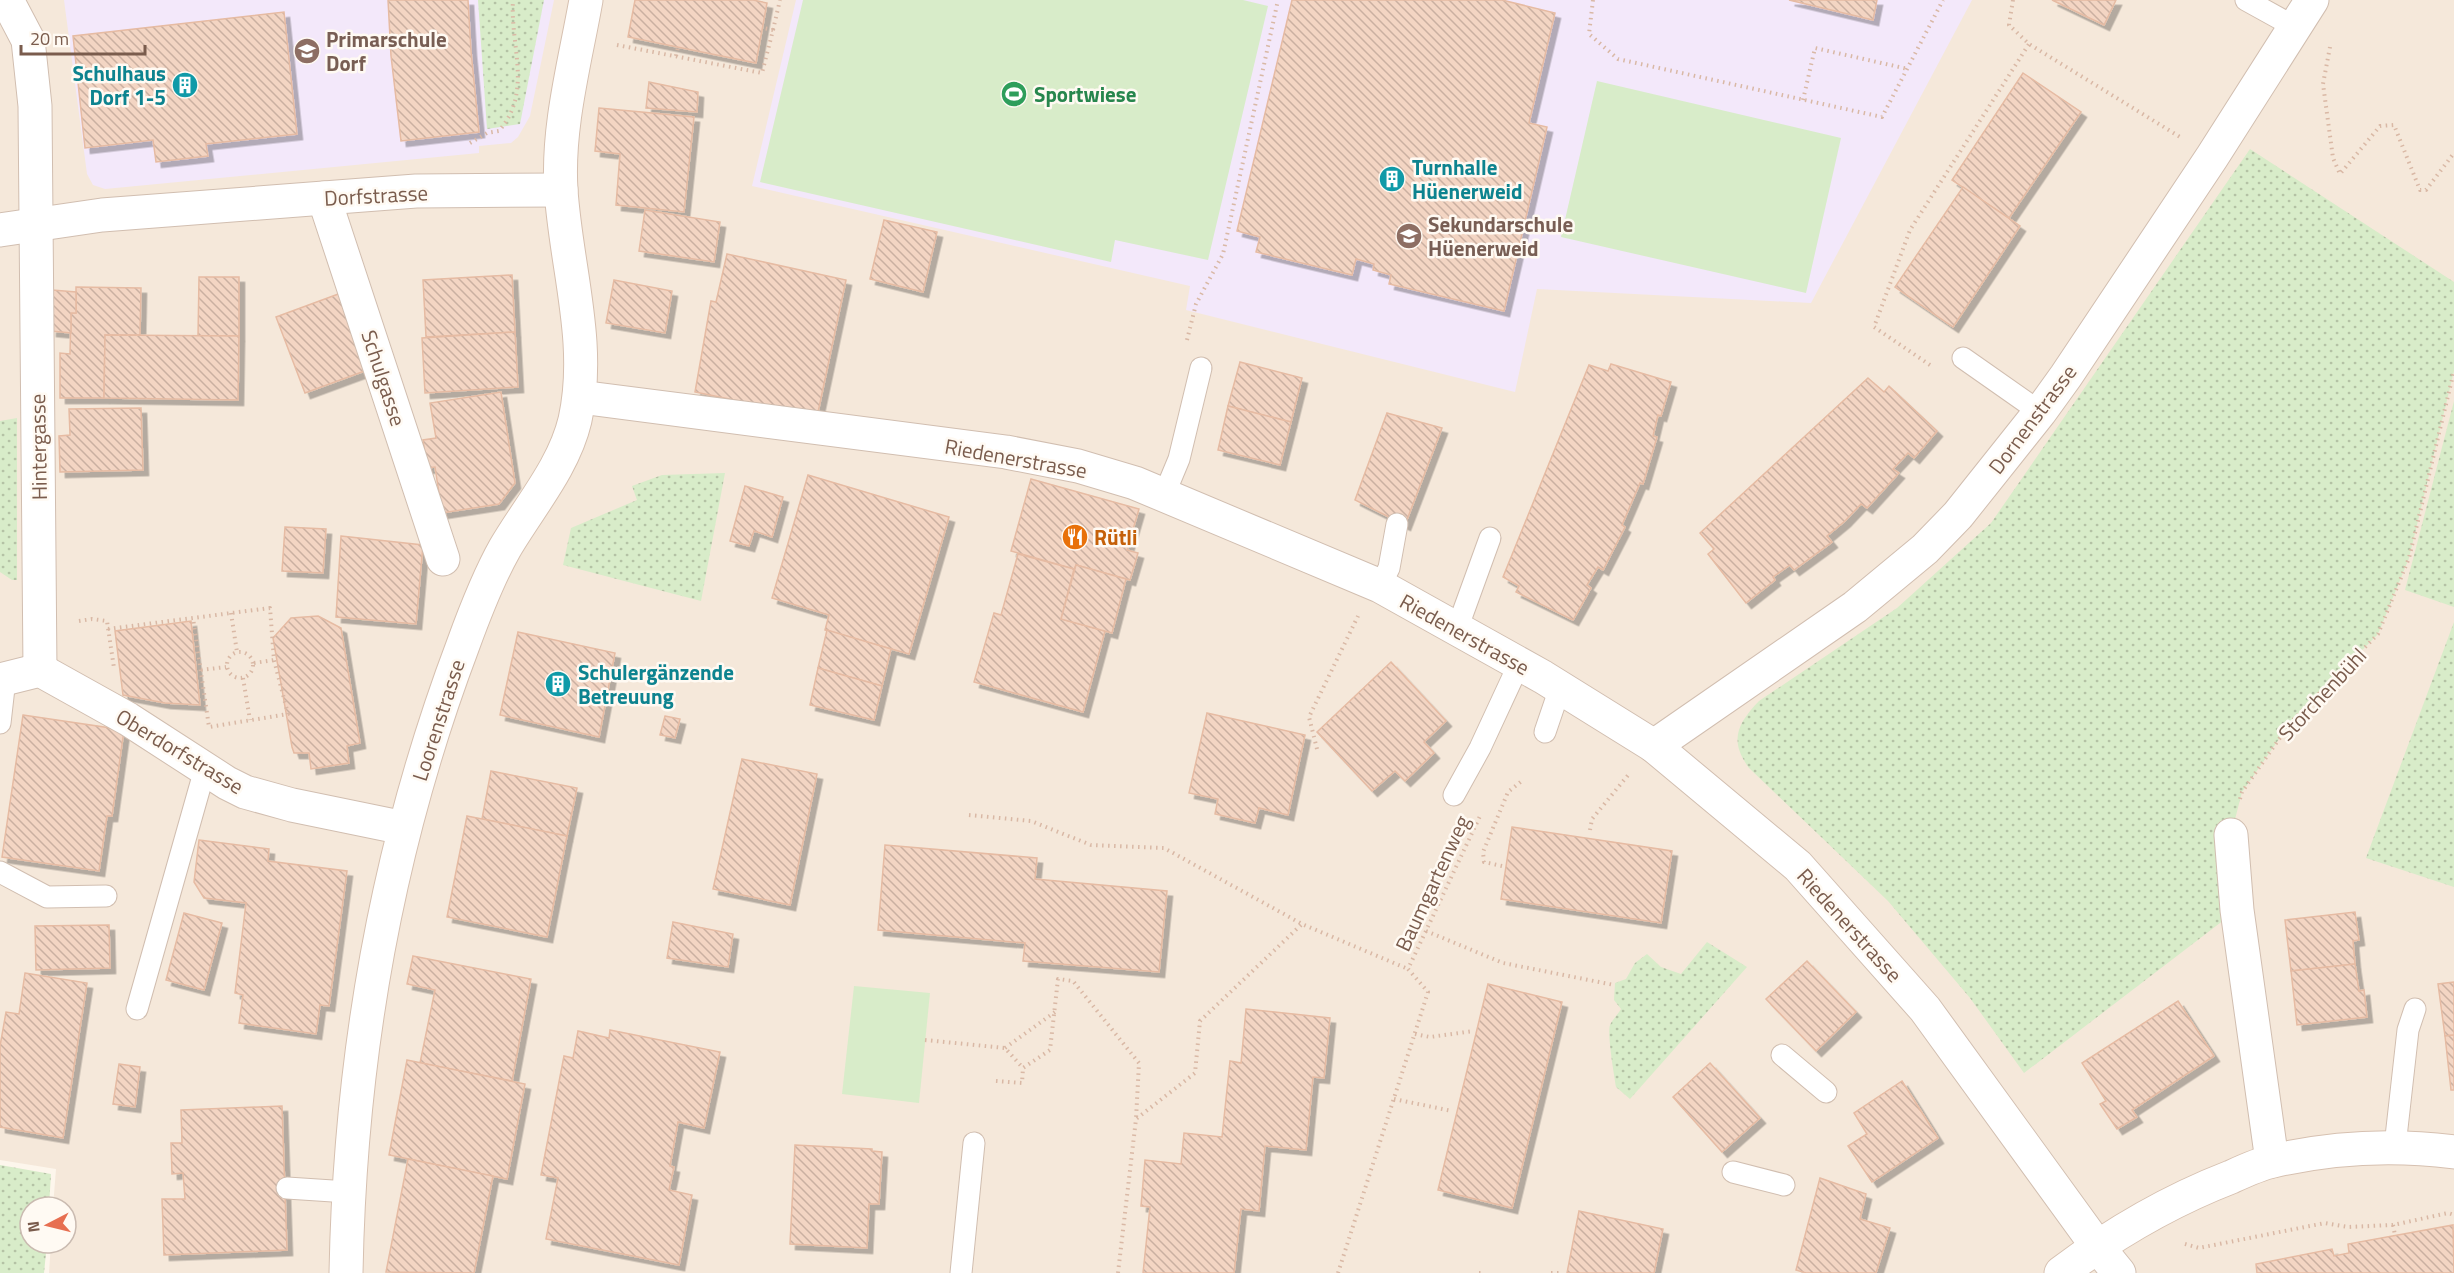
<svg xmlns="http://www.w3.org/2000/svg" width="2454" height="1273" font-family="'Titillium Web',sans-serif">
  <defs>
    <pattern id="grass-dots" width="8" height="8" patternUnits="userSpaceOnUse" patternTransform="scale(1.5)"><rect width="8" height="8" fill="#d8ecc9"/><path d="M2 2h.1M6 6h.1" fill="none" stroke="#b4c2a5" stroke-width="1.8" stroke-linecap="round"/></pattern>
    <pattern id="building-back-hatch" width="6" height="6" patternUnits="userSpaceOnUse" patternTransform="scale(1.5)"><rect width="6" height="6" fill="#f3d5c3"/><path d="M-1 5l2 2M0 0l6 6M5-1l2 2" fill="none" stroke="#cab0a1"/></pattern>
    <filter id="shadow"><feDropShadow dx="5.5" dy="5.5" stdDeviation="0" flood-color="#0004"/></filter>
  </defs>
  <rect width="100%" height="100%" fill="#fdf6ec"/>
  <polygon fill="#f5e8da" points="0,0 2454,0 2454,1273 49,1273 51,1243 66,1243 66,1207 53,1207 56,1169 0,1160"/>
  <g fill="#f3e8fa">
    <polygon points="64,0 554,0 530,116 518,137 511,143 479,146 479,153 105,189 93,185 87,174"/>
    <polygon points="796,0 1972,0 1811,303 1537,289 1515,392 1186,310 1190,286 752,186"/>
  </g>
  <g fill="url(#grass-dots)">
    <polygon points="478,0 544,0 520,124 487,129"/>
    <path d="M2250 149 2454 282V371L2409 558 2378 634 2291 722 2242 792 2231 835 2237 910 2024 1073 1970 998 1888 901 1749 768C1729 741 1737 724 1759 701L1897 608 1991 523Z"/>
    <polygon points="2454,401 2454,607 2405,590"/>
    <polygon points="17,418 17,580 12,580 0,572 0,421"/>
    <polygon points="725,473 701,601 563,565 571,528 637,500 632,486 662,475"/>
    <polygon points="2454,622 2454,887 2366,858"/>
    <path d="M1707 942 1747 967 1630 1099 1616 1087C1614 1074 1607 1034 1610 1025 1613 1019 1618 1014 1621 1009L1614 1000 1615 983 1626 979 1635 963 1647 954 1661 967 1681 974Z"/>
    <polygon points="0,1165 51,1174 49,1207 30,1207 30,1243 47,1243 44,1273 0,1273"/>
  </g>
  <g fill="#d8ecc9">
    <polygon points="803,0 1243,0 1268,6 1208,260 1115,240 1111,262 760,182"/>
    <polygon points="1597,81 1841,138 1806,293 1561,237"/>
    <polygon points="854,986 930,993 919,1103 842,1094"/>
  </g>
  <g fill="url(#building-back-hatch)" stroke="#e6bba3" stroke-width="1.5" filter="url(#shadow)">
    <polygon points="388,0 468,0 471,51 479,132 401,141 391,56"/>
    <polygon points="635,0 753,0 767,3 756,63 628,37"/>
    <polygon points="1292,0 1502,0 1555,13 1529,123 1547,127 1504,311 1389,284 1391,275 1373,270 1374,264 1356,259 1352,275 1256,252 1260,237 1237,231"/>
    <polygon points="1789,0 1877,0 1873,20"/>
    <polygon points="2052,0 2116,0 2104,25"/>
    <polygon points="284,12 297,134 206,144 208,156 156,162 153,140 85,148 73,36"/>
    <polygon points="2023,73 2081,112 2009,218 1952,180"/>
    <polygon points="649,82 698,92 697,112 646,108"/>
    <polygon points="599,108 694,117 684,212 616,205 620,154 595,151"/>
    <polygon points="1963,187 2020,226 1953,327 1895,287"/>
    <polygon points="645,210 720,222 714,262 639,251"/>
    <polygon points="884,220 937,232 923,292 870,279"/>
    <polygon points="727,254 846,280 817,417 695,392 711,301 716,302"/>
    <polygon points="512,275 515,332 426,337 423,280"/>
    <polygon points="199,277 239,277 239,336 198,336"/>
    <polygon points="614,280 672,291 665,333 606,323"/>
    <polygon points="76,287 141,288 140,335 105,335 104,398 60,398 60,353 70,354 71,313 76,313"/>
    <polygon points="52,290 76,292 76,313 71,313 71,333 51,331"/>
    <polygon points="341,293 370,369 305,393 276,317"/>
    <polygon points="515,332 518,387 425,393 422,338"/>
    <polygon points="105,335 239,336 238,400 104,398"/>
    <polygon points="1240,362 1302,378 1291,422 1228,406"/>
    <polygon points="1611,364 1671,382 1661,416 1658,415 1653,436 1657,437 1643,484 1640,483 1622,525 1625,527 1603,570 1598,567 1587,585 1591,588 1573,620 1516,592 1519,586 1503,577 1589,365 1608,371"/>
    <polygon points="1868,378 1884,392 1889,386 1937,431 1914,458 1908,453 1893,469 1899,473 1867,508 1861,504 1845,521 1827,536 1832,542 1794,570 1790,565 1773,577 1775,580 1746,603 1708,554 1714,549 1700,533"/>
    <polygon points="501,392 515,483 499,504 442,513 435,467 427,468 423,440 436,438 430,403"/>
    <polygon points="1228,406 1291,422 1280,465 1218,450"/>
    <polygon points="141,408 143,470 60,472 59,436 70,435 69,409"/>
    <polygon points="1387,413 1442,428 1405,525 1355,500"/>
    <polygon points="808,475 949,517 909,654 825,630 829,615 772,598"/>
    <polygon points="1031,479 1139,509 1127,550 1138,553 1130,580 1076,565 1074,569 1011,551"/>
    <polygon points="745,486 783,497 772,537 754,531 749,546 730,541"/>
    <polygon points="285,527 326,529 323,573 282,571"/>
    <polygon points="341,536 423,545 416,624 336,617"/>
    <polygon points="1018,554 1074,569 1061,619 1105,631 1083,712 974,682 994,613 1001,615"/>
    <polygon points="1076,565 1126,579 1112,633 1061,619"/>
    <polygon points="318,616 341,628 360,743 347,746 349,763 311,769 309,753 294,753 292,747 273,638 291,618"/>
    <polygon points="191,621 200,705 165,703 123,695 115,631"/>
    <polygon points="827,630 891,649 882,686 818,668"/>
    <polygon points="518,632 615,653 599,737 500,715"/>
    <polygon points="1391,662 1446,721 1424,742 1434,753 1405,781 1395,771 1372,791 1317,732"/>
    <polygon points="818,668 882,686 874,720 810,705"/>
    <polygon points="1207,713 1305,735 1288,815 1259,808 1255,823 1215,814 1218,799 1189,793"/>
    <polygon points="23,715 124,730 112,816 107,816 99,871 2,857"/>
    <polygon points="665,716 680,719 675,738 660,735"/>
    <polygon points="742,759 817,774 790,905 713,889"/>
    <polygon points="491,771 577,788 567,836 482,819"/>
    <polygon points="467,816 567,836 547,937 447,917"/>
    <polygon points="1512,827 1672,851 1661,923 1501,899"/>
    <polygon points="199,840 269,849 268,861 347,871 329,1006 320,1005 316,1034 239,1023 243,995 235,993 246,903 204,898 194,882"/>
    <polygon points="885,845 1037,858 1035,879 1167,891 1159,972 1023,961 1025,943 878,930"/>
    <polygon points="2355,912 2359,940 2353,941 2355,964 2291,971 2285,920"/>
    <polygon points="184,913 222,923 204,990 166,980"/>
    <polygon points="673,922 733,934 728,967 667,958"/>
    <polygon points="109,925 110,968 36,970 35,926"/>
    <polygon points="413,956 531,979 512,1081 420,1063 435,990 407,984"/>
    <polygon points="1807,961 1856,1012 1816,1051 1766,999"/>
    <polygon points="2355,964 2359,991 2364,990 2367,1017 2297,1025 2291,971"/>
    <polygon points="25,973 87,983 63,1138 0,1127 0,1046 6,1012 19,1014"/>
    <polygon points="2454,982 2454,1035 2445,1036 2438,984"/>
    <polygon points="1488,984 1562,1002 1512,1208 1438,1190"/>
    <polygon points="2178,1001 2214,1056 2132,1110 2137,1117 2117,1129 2100,1104 2106,1101 2082,1063"/>
    <polygon points="1246,1009 1330,1018 1324,1078 1313,1077 1306,1150 1265,1146 1259,1211 1241,1209 1234,1273 1143,1273 1150,1207 1141,1206 1145,1160 1181,1164 1184,1133 1222,1137 1230,1061 1241,1063"/>
    <polygon points="610,1030 720,1052 704,1128 678,1122 670,1166 674,1167 669,1190 692,1195 679,1265 546,1239 558,1178 541,1175 564,1056 573,1058 578,1031 609,1038"/>
    <polygon points="2454,1035 2454,1090 2451,1090 2445,1036"/>
    <polygon points="407,1060 525,1084 507,1179 389,1155"/>
    <polygon points="1710,1063 1760,1118 1722,1152 1673,1097"/>
    <polygon points="119,1064 140,1067 135,1107 113,1104"/>
    <polygon points="1902,1081 1938,1138 1872,1182 1848,1146 1867,1134 1854,1113"/>
    <polygon points="282,1106 287,1250 164,1255 162,1199 185,1199 183,1173 172,1174 171,1143 182,1143 181,1110"/>
    <polygon points="795,1145 872,1149 872,1151 882,1152 879,1204 869,1204 867,1248 790,1244"/>
    <polygon points="408,1159 493,1176 474,1273 386,1272"/>
    <polygon points="1820,1178 1866,1194 1860,1219 1890,1228 1876,1273 1806,1273 1796,1270"/>
    <polygon points="1579,1211 1663,1229 1654,1273 1567,1273"/>
    <polygon points="2453,1225 2454,1273 2257,1273 2256,1264 2332,1249 2334,1256 2349,1253 2348,1244"/>
  </g>
  <g fill="none" stroke-linecap="round" stroke-linejoin="round">
    <defs>
      <g id="lane">
        <polyline points="2246,0 2295,27"/>
        <polyline points="1963,358 2040,412"/>
        <polyline points="1164,495 1179,459 1201,368"/>
        <polyline points="1380,586 1389,568 1397,524"/>
        <polyline points="1457,629 1490,538"/>
        <polyline points="0,723 5,679"/>
        <polyline points="1545,732 1560,688"/>
        <polyline points="1454,795 1480,748 1519,664"/>
        <polyline points="0,872 47,897 106,896"/>
        <polyline points="137,1009 205,769"/>
        <polyline points="1782,1055 1826,1092"/>
        <polyline points="2395,1146 2408,1030 2415,1009"/>
        <polyline points="1733,1172 1784,1185"/>
        <polyline points="287,1188 348,1192"/>
        <polyline points="961,1273 974,1143"/>
      </g>
      <g id="street">
        <polyline points="7,0 28,40 35,106 40,670"/>
        <polyline points="324,198 443,559"/>
        <polyline points="0,230 102,215 324,198 416,191 561,190"/>
        <polyline points="580,397 1006,452 1078,466 1135,483 1380,586 1543,677 1654,746 1798,866 1925,1009 2097,1246 2119,1273"/>
        <polyline points="0,680 40,670 128,719 227,783 245,792 292,805 404,828"/>
        <polyline points="1654,746 1855,607 1925,549 1958,515 2040,412 2066,376 2212,157 2312,0"/>
        <polyline points="2231,835 2237,910 2272,1161"/>
      </g>
      <g id="secondary">
        <path d="M346 1273C350 1058 387 846 463 645 475 612 488 578 505 548 529 507 564 467 575 420 592 343 566 267 561 190 557 127 575 62 586 0"/>
        <path d="M2061 1273C2114 1233 2169 1201 2231 1177 2244 1171 2259 1164 2273 1161 2333 1147 2393 1144 2454 1152"/>
      </g>
    </defs>
    <use href="#lane" stroke="#d1beb0" stroke-width="23"/>
    <use href="#street" stroke="#d1beb0" stroke-width="35"/>
    <use href="#secondary" stroke="#d6c0b0" stroke-width="35"/>
    <g stroke="#d9b8a5" stroke-width="4" stroke-dasharray="1.5 4.5" stroke-linecap="butt">
      <polyline points="1593,0 1589,34 1618,59 1882,117 1943,0"/>
      <polyline points="2013,0 2009,25 2029,44 2180,137"/>
      <polyline points="773,30 780,0"/>
      <polyline points="617,45 762,73 773,30 763,28"/>
      <polyline points="2330,47 2323,84 2333,158 2340,174 2380,126 2394,125 2420,190 2426,190 2454,153"/>
      <polyline points="676,56 678,47"/>
      <polyline points="1803,100 1815,48 1908,69"/>
      <path d="M470 143 487 133 499 131C533 91 510 47 513 0"/>
      <polyline points="1187,340 1196,304 1223,254 1278,0"/>
      <polyline points="1930,365 1874,327 1910,230 2029,44"/>
      <polyline points="231,613 237,652"/>
      <polyline points="79,621 92,619 107,621 114,668"/>
      <polyline points="108,629 270,608 274,660 288,714 209,727 193,618"/>
      <circle cx="240" cy="665" r="13"/>
      <polyline points="254,663 274,660"/>
      <polyline points="201,670 226,667"/>
      <polyline points="243,678 250,720"/>
      <polyline points="1317,749 1309,717 1358,616"/>
      <polyline points="2240,799 2242,792 2291,722 2378,634 2409,558 2454,371"/>
      <polyline points="969,815 1031,821 1091,845 1164,848 1302,924 1408,969"/>
      <polyline points="1590,830 1592,819 1629,774"/>
      <polyline points="1502,866 1484,862 1483,852 1508,792 1523,780"/>
      <polyline points="1426,931 1503,963 1614,985"/>
      <polyline points="1415,1034 1430,1037 1474,1031"/>
      <polyline points="925,1040 1005,1048 1023,1068 1050,1050 1058,979 1073,981 1139,1063 1136,1119"/>
      <polyline points="1005,1048 1055,1012"/>
      <polyline points="996,1081 1022,1083 1023,1068"/>
      <polyline points="1394,1099 1452,1111"/>
      <polyline points="2393,1225 2395,1235"/>
      <polyline points="2185,1244 2199,1248 2325,1223 2348,1227 2393,1225 2448,1213 2454,1215"/>
      <polyline points="1118,1273 1136,1119 1195,1073 1200,1021 1302,924"/>
      <polyline points="1338,1273 1428,992 1408,969 1480,816"/>
      <polyline points="1479,1273 1485,1273"/>
      <polyline points="1551,1273 1560,1273"/>
    </g>
    <use href="#lane" stroke="#fff" stroke-width="21"/>
    <use href="#street" stroke="#fff" stroke-width="33"/>
    <use href="#secondary" stroke="#fff" stroke-width="33"/>
  </g>
  <defs>
    <symbol id="school-disc" viewBox="-11 -11 22 22"><circle r="9.5" fill="#8d6e63" stroke="#fffaf3"/><path d="M0-5L7-2L0 1L-7-2ZM-4 1L0 2.5L4 1V4Q0 6-4 4Z" fill="#fff"/></symbol>
    <symbol id="building-disc" viewBox="-11 -11 22 22"><circle r="9.5" fill="#0f9aa8" stroke="#fffaf3"/><path d="M-4-6H4V6H1V3H-1V6H-4ZM-2.5-4.3h1.7v1.8h-1.7ZM.8-4.3h1.7v1.8H.8ZM-2.5-1h1.7V.8h-1.7ZM.8-1h1.7V.8H.8Z" fill="#fff"/></symbol>
    <symbol id="stadium-disc" viewBox="-11 -11 22 22"><circle r="9.5" fill="#2e9e5b" stroke="#fffaf3"/><path d="M0-5a6.5 5 0 1 0 0 10a6.5 5 0 1 0 0-10ZM-3.5-1.8h7v3.6h-7Z" fill="#fff"/></symbol>
    <symbol id="restaurant-disc" viewBox="-11 -11 22 22"><circle r="9.5" fill="#e8710a" stroke="#fffaf3"/><path d="M-5-6h1v4h1v-4h1v4h1v-4h1v5L-1.5 .5V6h-2V.5L-5-1ZM5-6V6H3V1.5H1.5Q1.5-4 5-6Z" fill="#fff"/></symbol>
  </defs>
  <g fill-rule="evenodd">
    <use href="#school-disc" x="292" y="36" width="30" height="30"/>
    <use href="#building-disc" x="170" y="70" width="30" height="30"/>
    <use href="#stadium-disc" x="999" y="79" width="30" height="30"/>
    <use href="#building-disc" x="1377" y="164" width="30" height="30"/>
    <use href="#school-disc" x="1394" y="221" width="30" height="30"/>
    <use href="#restaurant-disc" x="1060" y="522" width="30" height="30"/>
    <use href="#building-disc" x="543" y="669" width="30" height="30"/>
  </g>
  <g text-anchor="middle" dominant-baseline="central" stroke-width="5" stroke-linejoin="round" paint-order="stroke">
    <g font-size="21" font-weight="bold" fill="#785e54" stroke="#fffaf3" text-anchor="start">
      <text x="326" y="39">Primarschule<tspan x="326" dy="24">Dorf</tspan></text>
      <text x="1428" y="224">Sekundarschule<tspan x="1428" dy="24">Hüenerweid</tspan></text>
    </g>
    <g font-size="21" font-weight="bold" fill="#0d838f" stroke="#fffaf3" text-anchor="start">
      <text x="166" y="73" text-anchor="end">Schulhaus<tspan x="166" dy="24">Dorf 1-5</tspan></text>
      <text x="1412" y="167">Turnhalle<tspan x="1412" dy="24">Hüenerweid</tspan></text>
      <text x="578" y="672">Schulergänzende<tspan x="578" dy="24">Betreuung</tspan></text>
    </g>
    <g font-size="21" font-weight="bold" fill="#27864d" stroke="#fffaf3" text-anchor="start">
      <text x="1034" y="94">Sportwiese</text>
    </g>
    <g font-size="21" fill="#7a5c4d" stroke="#fffaf3">
      <text transform="translate(376 195) rotate(-3)">Dorfstrasse</text>
      <text transform="translate(384 378) rotate(72)">Schulgasse</text>
      <text transform="translate(2032 419) rotate(-53)">Dornenstrasse</text>
      <text transform="translate(38 447) rotate(-91)">Hintergasse</text>
      <text transform="translate(1016 458) rotate(10)">Riedenerstrasse</text>
      <text transform="translate(1465 634) rotate(29)">Riedenerstrasse</text>
      <text transform="translate(2322 694) rotate(-47)">Storchenbühl</text>
      <text transform="translate(438 720) rotate(-72)">Loorenstrasse</text>
      <text transform="translate(180 751) rotate(31)">Oberdorfstrasse</text>
      <text transform="translate(1432 883) rotate(-65)">Baumgartenweg</text>
      <text transform="translate(1850 925) rotate(48)">Riedenerstrasse</text>
    </g>
    <g font-size="21" font-weight="bold" fill="#c56008" stroke="#fffaf3" text-anchor="start">
      <text x="1094" y="537">Rütli</text>
    </g>
  </g>
  <g transform="translate(48 1225) rotate(263)"><circle r="28" fill="#fffaf3" stroke="#cabbb1" stroke-width="1.5"/>
  <path d="M0-4.5L10 22L0 15L-10 22Z" fill="#e76f51"/>
  <text y="-9" font-size="16" font-weight="bold" text-anchor="middle" fill="#7a5c4d">N</text>
  </g>
  <path d="M21 45v9h124v-9" fill="none" stroke="#7a5c4d" stroke-width="3"/>
  <text x="30" y="45" font-size="18" fill="#7a5c4d" stroke="#fffaf3" stroke-width="4.5" paint-order="stroke">20 m</text>
</svg>
